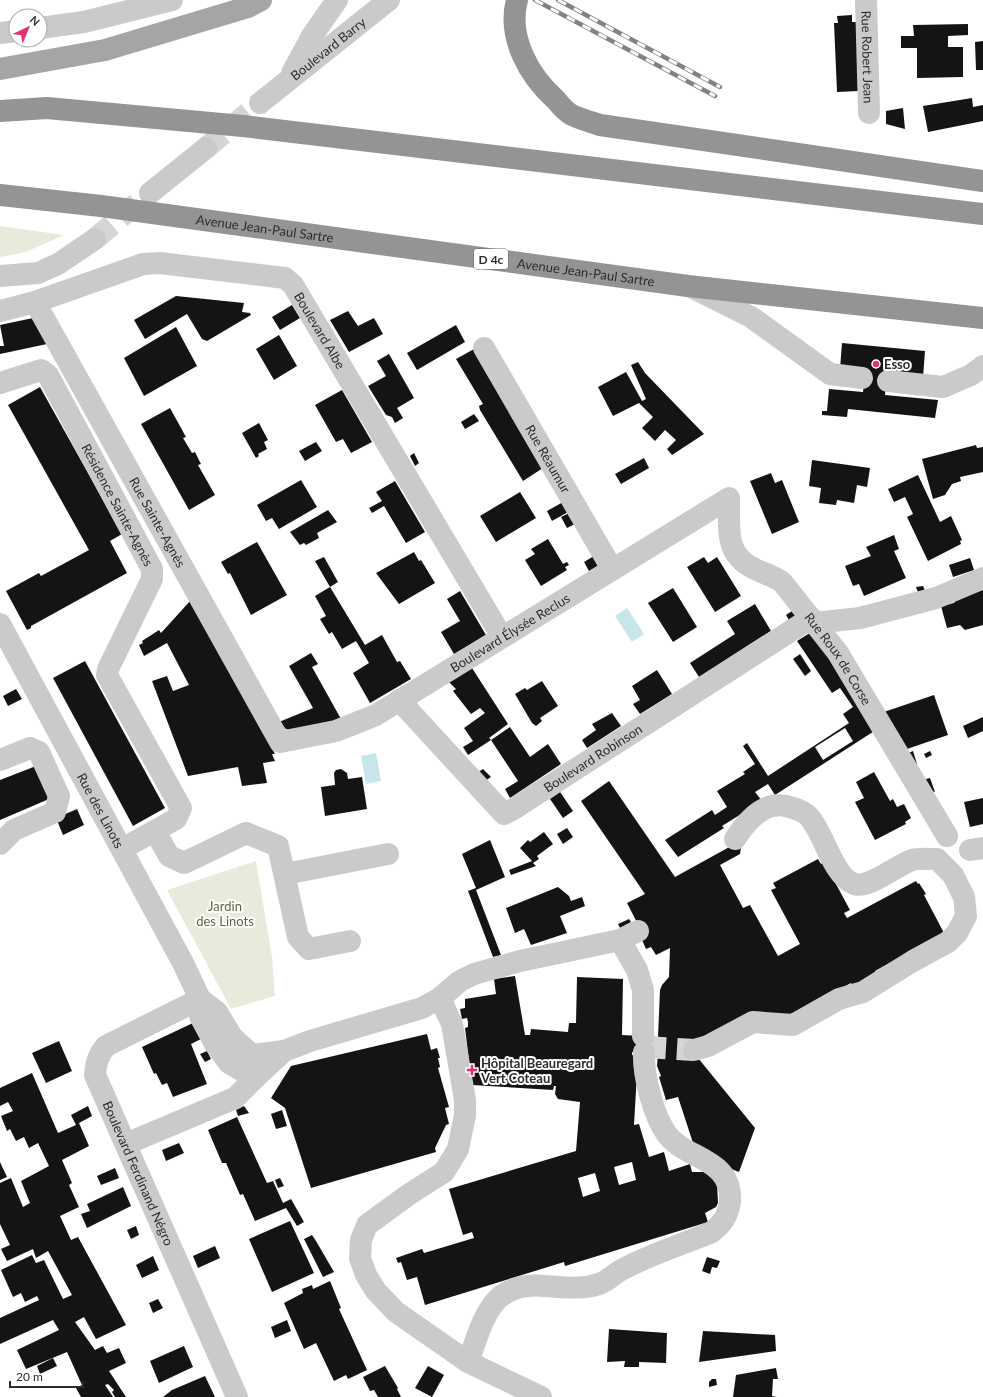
<svg xmlns="http://www.w3.org/2000/svg" width="983" height="1397" font-family="Lato,sans-serif">
  <rect width="100%" height="100%" fill="#fff"/>
  <g fill="#e8ebdb">
    <polygon points="0,226 64,235 26,252 0,257"/>
    <polygon points="256,861 272,957 275,996 231,1009 167,890"/>
  </g>
  <g fill="#c7e6eb">
    <polygon points="627,608 644,634 632,642 615,616"/>
    <polygon points="376,753 381,781 366,784 361,756"/>
  </g>
  <g fill="#141414" fill-rule="evenodd">
    <polygon points="852,15 852,22 856,22 859,91 837,92 834,23 838,23 837,16"/>
    <polygon points="968,24 968,35 948,36 948,47 963,47 963,77 917,78 917,48 901,48 901,36 914,36 913,25"/>
    <polygon points="983,41 983,70 976,70 975,42"/>
    <polygon points="972,98 973,107 983,105 983,121 928,132 923,106"/>
    <polygon points="903,108 905,129 886,124 886,111"/>
    <polygon points="176,296 244,303 242,312 250,313 251,315 207,341 202,339 187,314 145,339 134,320"/>
    <polygon points="292,305 300,318 280,330 272,317"/>
    <polygon points="348,311 358,326 374,318 383,334 349,352 330,320"/>
    <polygon points="33,318 47,344 0,354 0,346 4,346 0,325"/>
    <polygon points="456,325 465,342 417,370 407,353"/>
    <polygon points="176,327 197,366 144,396 124,358"/>
    <polygon points="279,335 297,366 274,380 256,349"/>
    <polygon points="842,343 925,351 923,378 887,374 885,395 938,400 935,418 848,409 847,417 822,415 822,411 827,411 829,389 863,392 865,371 840,369"/>
    <polygon points="474,349 543,468 523,481 480,410 479,406 483,404 456,359"/>
    <polygon points="389,354 414,398 397,408 403,418 395,423 392,417 386,415 368,386 386,376 377,361"/>
    <polygon points="638,362 645,373 704,434 672,455 667,449 676,440 665,430 655,441 642,428 653,417 639,403 613,416 598,387 626,372 642,401 646,399 631,365"/>
    <polygon points="40,387 122,534 110,541 127,573 31,626 31,628 27,630 6,591 39,573 41,576 89,550 8,405"/>
    <polygon points="342,390 372,442 351,453 343,439 336,442 315,405"/>
    <polygon points="170,408 186,437 183,438 192,453 195,452 201,464 198,465 215,495 189,510 141,424"/>
    <polygon points="474,414 479,421 465,429 461,422"/>
    <polygon points="259,423 268,440 264,442 267,449 258,454 259,456 256,458 242,433"/>
    <polygon points="316,442 322,451 305,461 299,451"/>
    <polygon points="976,445 977,448 983,447 983,472 960,477 961,481 952,484 945,495 933,499 922,459"/>
    <polygon points="414,453 419,463 415,466 410,456"/>
    <polygon points="644,458 649,468 621,484 615,474"/>
    <polygon points="812,460 870,468 867,487 857,485 854,503 837,500 836,505 819,503 821,488 809,486"/>
    <polygon points="771,473 775,483 782,480 799,522 772,534 750,481"/>
    <polygon points="918,475 940,522 951,516 962,540 960,541 961,544 928,561 907,517 913,514 905,497 894,502 888,489"/>
    <polygon points="301,480 317,507 279,529 272,518 266,521 257,505"/>
    <polygon points="395,481 425,532 406,543 384,506 372,513 369,508 382,501 376,492"/>
    <polygon points="520,492 536,518 496,542 480,516"/>
    <polygon points="563,502 568,512 552,521 547,511"/>
    <polygon points="328,510 337,522 317,533 319,538 306,545 304,543 300,545 290,532"/>
    <polygon points="569,513 575,524 567,528 561,517"/>
    <polygon points="894,535 899,549 894,551 906,578 864,596 859,584 853,586 845,566 871,556 866,547"/>
    <polygon points="548,539 563,564 567,562 569,565 565,567 567,570 541,586 525,560 535,554 531,549"/>
    <polygon points="257,542 287,595 251,615 230,573 228,574 221,562"/>
    <polygon points="414,552 419,561 421,560 435,583 399,604 376,573"/>
    <polygon points="594,556 599,565 589,571 584,562"/>
    <polygon points="324,557 338,582 330,587 315,561"/>
    <polygon points="704,557 708,563 717,557 741,596 715,612 687,567"/>
    <polygon points="970,558 974,570 953,577 949,565"/>
    <polygon points="923,586 926,593 919,595 916,587"/>
    <polygon points="330,587 365,645 382,635 397,662 400,661 411,679 370,703 353,673 369,663 356,641 342,649 332,632 329,634 320,619 326,616 315,596"/>
    <polygon points="673,588 697,627 673,642 648,603"/>
    <polygon points="983,590 983,625 965,630 960,625 947,628 941,606 954,603 959,596"/>
    <polygon points="460,591 486,635 454,654 441,632 460,621 447,599"/>
    <polygon points="191,600 275,754 272,754 275,761 263,763 267,783 242,786 238,767 188,776 152,681 167,676 173,691 189,685 167,643 144,656 139,645 143,643 142,641 159,630 161,633"/>
    <polygon points="755,604 771,631 699,677 690,663 735,634 727,621"/>
    <polygon points="795,609 798,614 789,620 786,615"/>
    <path d="M813 631 879 728 775 795 768 784 755 792 762 801 722 826 724 828 678 857 665 840 712 810 715 815 727 807 717 791 745 774 743 772 755 764 743 746 747 743 768 776 849 723 843 714 853 707 840 688 832 693 797 641ZM845 728 853 741 823 760 815 747Z"/>
    <polygon points="311,653 318,664 312,667 341,719 291,731 286,729 279,722 313,708 289,666"/>
    <polygon points="800,654 811,671 805,676 793,659"/>
    <polygon points="85,661 165,808 133,826 53,678"/>
    <polygon points="472,668 508,724 489,738 491,740 468,755 463,747 473,741 464,728 485,713 480,708 471,714 453,691 456,689 449,682"/>
    <polygon points="657,670 672,694 640,714 633,704 640,700 632,686"/>
    <polygon points="542,681 558,706 540,718 542,721 536,726 532,723 515,694 525,688 527,690"/>
    <polygon points="16,689 22,699 8,706 3,696"/>
    <polygon points="934,695 948,735 904,750 881,713"/>
    <polygon points="612,713 621,726 587,748 582,740 596,730 592,724"/>
    <polygon points="983,717 983,731 968,738 963,726"/>
    <polygon points="510,727 530,757 548,744 561,764 510,798 505,789 518,781 491,740"/>
    <polygon points="913,751 917,764 911,766 906,754"/>
    <polygon points="930,751 932,755 926,758 924,754"/>
    <polygon points="36,766 49,799 0,820 0,780"/>
    <polygon points="341,769 347,773 348,779 362,777 367,809 325,816 321,787 335,785 334,773 336,770"/>
    <polygon points="483,769 491,777 485,781 477,773"/>
    <polygon points="874,772 890,801 893,799 897,807 904,804 911,818 905,822 906,824 875,840 855,802 864,798 856,782"/>
    <polygon points="930,778 935,792 921,788 919,781"/>
    <path d="M609 781 675 877 742 840 740 854 720 865 743 908 750 905 778 956 800 944 771 890 776 888 773 883 818 859 821 864 824 862 850 910 844 913 847 918 916 881 918 884 919 883 926 894 924 895 944 933 875 971 879 978 856 991 851 983 782 1021 694 1053 755 1128 739 1172 726 1167 694 1146 678 1097 666 1100 659 1077 661 1076 657 1066 658 1052H632V1055L638 1056 634 1125 639 1124 649 1157 664 1152 669 1171 690 1164 692 1172H705L717 1183 718 1203 716 1207 705 1213 708 1222 565 1266 564 1262 425 1305 417 1277 407 1280 401 1262 398 1263 396 1258 422 1249 424 1253 474 1238 472 1232 463 1235 449 1189 576 1151 580 1102 558 1099 555 1094 556 1086H554L553 1090 472 1085 465 1028 468 1027V1022L467 1018 462 1019 460 1009 465 1008V999L496 994 494 979 515 976 525 1035H530L531 1029 568 1032 569 1023H576L577 977 623 979 622 1035 658 1037 660 990 662 985 669 977 670 948 656 955 651 947 646 949 642 940 645 938 627 903 645 894 581 801ZM632 1162 636 1180 619 1185 614 1167ZM595 1173 600 1191 583 1197 578 1178Z"/>
    <polygon points="560,792 573,811 563,818 550,799"/>
    <polygon points="983,798 983,824 970,827 964,802"/>
    <polygon points="77,809 84,825 63,835 56,818"/>
    <polygon points="567,828 573,837 563,844 557,834"/>
    <polygon points="544,832 553,844 537,856 539,859 533,863 536,866 511,875 509,870 532,861 520,848 528,840 530,842"/>
    <polygon points="490,840 505,877 476,890 501,955 493,957 468,891 476,888 462,854"/>
    <polygon points="558,887 569,896 571,901 582,897 585,906 560,916 567,933 531,945 524,929 515,933 506,908"/>
    <polygon points="629,919 631,922 620,928 618,924"/>
    <polygon points="193,1023 201,1039 191,1044 207,1084 173,1097 167,1083 162,1085 156,1073 154,1074 142,1047"/>
    <polygon points="427,1034 431,1050 437,1048 440,1058 438,1058 440,1067 438,1068 449,1107 445,1108 449,1124 446,1125 435,1148 436,1152 311,1188 285,1108 271,1098 291,1066"/>
    <polygon points="59,1041 72,1071 46,1083 32,1053"/>
    <polygon points="207,1051 211,1059 205,1062 200,1054"/>
    <polygon points="32,1073 58,1133 76,1125 71,1115 88,1106 92,1116 79,1123 89,1146 62,1160 72,1183 69,1185 79,1207 60,1216 71,1240 78,1237 126,1325 96,1339 84,1317 75,1322 95,1350 103,1346 107,1353 119,1348 126,1363 109,1371 126,1397 115,1397 112,1392 114,1390 108,1384 105,1385 113,1397 81,1397 76,1388 82,1385 67,1352 26,1369 17,1350 59,1330 53,1320 0,1344 0,1318 39,1300 37,1296 25,1302 21,1293 13,1297 1,1270 32,1255 36,1263 44,1260 63,1299 72,1295 48,1251 36,1258 33,1249 7,1261 1,1249 10,1245 0,1224 0,1183 11,1178 23,1207 30,1203 21,1181 49,1166 38,1143 29,1148 24,1137 16,1141 10,1129 7,1131 1,1116 13,1111 8,1102 0,1106 0,1088"/>
    <polygon points="244,1106 249,1113 238,1116 236,1110"/>
    <polygon points="282,1110 287,1126 276,1129 271,1114"/>
    <polygon points="237,1117 267,1183 273,1181 283,1203 291,1199 304,1222 297,1226 286,1208 255,1221 243,1194 240,1195 226,1163 222,1163 208,1130"/>
    <polygon points="179,1143 184,1153 166,1161 162,1150"/>
    <polygon points="0,1162 7,1177 0,1180"/>
    <polygon points="115,1168 119,1178 101,1185 97,1176"/>
    <polygon points="280,1178 284,1186 278,1188 275,1180"/>
    <polygon points="123,1187 131,1206 87,1228 81,1214 90,1211 87,1204"/>
    <polygon points="290,1221 314,1273 272,1292 249,1239"/>
    <polygon points="136,1226 139,1235 131,1239 127,1230"/>
    <polygon points="312,1235 316,1241 334,1272 323,1277 304,1239"/>
    <polygon points="215,1246 220,1258 198,1268 193,1256"/>
    <polygon points="153,1256 159,1270 142,1278 136,1265"/>
    <polygon points="707,1257 720,1261 717,1268 712,1267 710,1274 702,1271"/>
    <polygon points="330,1281 341,1308 339,1309 367,1370 348,1379 346,1375 334,1381 316,1343 304,1349 284,1303 303,1293 302,1289 312,1285 313,1289"/>
    <polygon points="158,1299 163,1308 153,1313 149,1303"/>
    <polygon points="287,1320 291,1331 275,1338 271,1327"/>
    <polygon points="609,1329 667,1333 666,1363 639,1362 639,1367 624,1367 625,1361 607,1362"/>
    <polygon points="703,1331 775,1335 776,1351 699,1362"/>
    <polygon points="184,1346 193,1367 159,1383 150,1361"/>
    <polygon points="53,1358 57,1366 40,1374 37,1366"/>
    <polygon points="385,1366 398,1388 397,1389 401,1397 378,1397 374,1390 370,1391 363,1377"/>
    <polygon points="428,1366 444,1375 432,1397 415,1388"/>
    <polygon points="776,1368 778,1379 773,1379 772,1396 777,1397 733,1397 736,1375"/>
    <polygon points="205,1376 215,1397 163,1397 172,1390"/>
    <polygon points="712,1379 716,1379 717,1385 709,1387 709,1382"/>
  </g>
  <g fill="none" stroke-linecap="round" stroke-linejoin="round">
    <g stroke="#d5d5d5" stroke-width="22" stroke-dasharray="22 11" stroke-linecap="butt">
      <polyline points="206,148 260,103"/>
      <polyline points="95,239 141,200"/>
      <polyline points="644,1047 694,1050"/>
    </g>
    <g stroke="#cacaca" stroke-width="22">
      <path id="s1" d="M866 0 869 113"/>
      <polyline points="40,28 84,22 172,0"/>
      <polyline points="0,33 16,31"/>
      <polyline points="292,73 312,36 337,0"/>
      <path id="s2" d="M260 103 389 0"/>
      <polyline points="150,193 206,148"/>
      <polyline points="0,276 38,273 58,264 95,239"/>
      <polyline points="691,287 751,317 830,374 862,378"/>
      <path id="s3" d="M35 302 280 742 336 731 376 715 729 498C730 529 723 554 755 569 764 574 775 576 783 583L838 653 947 836"/>
      <path id="s4" d="M0 311 35 302 143 264 160 263 285 278 293 285 502 637"/>
      <path id="s5" d="M484 348 612 569"/>
      <polyline points="888,381 943,387 971,375 983,366"/>
      <path id="s6" d="M0 383 41 370 48 375 152 569V579L108 669 107 675 181 808 176 819 122 849"/>
      <polyline points="814,623 860,618 936,598 983,578"/>
      <path id="s7" d="M0 624 183 963 200 999V1016L215 1044 229 1063 255 1078 284 1051"/>
      <path id="s8" d="M399 700 504 814 512 810 811 618"/>
      <polyline points="0,760 30,748 39,752 59,796 55,812 14,830 0,844"/>
      <polyline points="155,831 169,856 184,863 246,833 278,846 298,937 309,949 350,941"/>
      <polyline points="970,850 983,848"/>
      <polyline points="285,874 388,854"/>
      <polyline points="620,940 637,970 643,990 643,1036"/>
      <polyline points="440,998 452,1024 465,1100 465,1115 458,1149 444,1172 408,1195 367,1225 361,1240 360,1258 366,1275 376,1291 396,1312 468,1362 541,1397"/>
      <path id="s9" d="M200 999 106 1046C98 1055 96 1063 95 1075L237 1397"/>
      <polyline points="200,999 217,1012 232,1037 252,1055 284,1051 310,1041 422,1008 440,998 460,981 474,974 520,961 620,940 638,931"/>
      <path d="M694 1050 708 1046 753 1022 793 1025 839 999 863 992 913 961 948 942 957 933 966 916 964 897 953 875 937 859C929 859 920 858 912 860 897 865 869 889 854 884 833 876 824 834 810 818 805 811 794 808 786 806 764 801 746 822 735 839"/>
      <polyline points="126,1144 235,1098 255,1078"/>
      <path d="M468 1362C484 1320 489 1281 545 1286 564 1287 581 1290 599 1284 608 1281 616 1272 625 1268 652 1254 683 1244 712 1232 722 1224 728 1216 730 1202 733 1157 684 1160 666 1133 653 1114 643 1075 644 1052"/>
    </g>
    <polyline stroke="#a5a5a5" stroke-width="22" points="0,69 105,50 248,7 261,0"/>
    <g stroke="#949494" stroke-width="22">
      <path d="M517 0C507 37 529 76 556 100 560 105 566 112 572 115 580 119 591 122 600 125L983 181"/>
      <polyline points="0,111 47,108 243,126 983,214"/>
      <path id="s10" d="M0 195 101 206 688 286 983 318"/>
    </g>
    <defs>
      <g id="rail">
        <polyline points="535,0 715,96"/>
        <polyline points="558,0 720,87"/>
      </g>
    </defs>
    <use href="#rail" stroke="#828282" stroke-width="4.5"/>
    <use href="#rail" stroke="#fff" stroke-width="3" stroke-dasharray="9" stroke-linecap="butt"/>
  </g>
  <g fill="#e3316d" stroke="#fff" stroke-width="1.5">
    <circle cx="876" cy="364" r="4"/>
    <path d="M470 1064h4v4h4v4h-4v4h-4v-4h-4v-4h4z"/>
  </g>
  <g text-anchor="middle" dominant-baseline="central" stroke-width="4" stroke-linejoin="round" paint-order="stroke">
    <rect fill="#fff" stroke="#6c6c6c" stroke-width="1" x="474" y="249" width="34" height="20" rx="3"/>
    <g font-size="12" font-weight="bold" fill="#2d2d2d">
      <text x="491" y="259">D 4c</text>
    </g>
    <g font-size="13" fill="#2d2d2d" stroke="#fff">
      <text stroke="none"><textPath href="#s2" startOffset="87">Boulevard Barry</textPath></text>
      <text stroke="none"><textPath href="#s1" startOffset="57">Rue Robert Jean</textPath></text>
      <text stroke="none"><textPath href="#s10" startOffset="267">Avenue Jean-Paul Sartre</textPath></text>
      <text stroke="none"><textPath href="#s10" startOffset="591">Avenue Jean-Paul Sartre</textPath></text>
      <text stroke="none"><textPath href="#s4" startOffset="357">Boulevard Albe</textPath></text>
      <text stroke="none"><textPath href="#s5" startOffset="128">Rue Réaumur</textPath></text>
      <text stroke="none"><textPath href="#s6" startOffset="199">Résidence Sainte-Agnès</textPath></text>
      <text stroke="none"><textPath href="#s3" startOffset="252">Rue Sainte-Agnès</textPath></text>
      <text stroke="none"><textPath href="#s3" startOffset="761">Boulevard Élysée Reclus</textPath></text>
      <text stroke="none"><textPath href="#s3" startOffset="1225">Rue Roux de Corse</textPath></text>
      <text stroke="none"><textPath href="#s8" startOffset="260">Boulevard Robinson</textPath></text>
      <text stroke="none"><textPath href="#s7" startOffset="212">Rue des Linots</textPath></text>
      <text stroke="none"><textPath href="#s9" startOffset="244">Boulevard Ferdinand Négro</textPath></text>
    </g>
    <g font-size="13" font-weight="bold" fill="#2d2d2d" stroke="#fff" text-anchor="start">
      <text x="884" y="364">Esso</text>
      <text x="481" y="1063">Hôpital Beauregard<tspan x="481" dy="15">Vert Coteau</tspan></text>
    </g>
    <g font-size="13" fill="#5c683b" stroke="#fff">
      <text x="225" y="906">Jardin<tspan x="225" dy="15">des Linots</tspan></text>
    </g>
  </g>
  <g transform="translate(28 28) rotate(44)"><circle r="19" fill="#ffffff" stroke="#ababab"/>
  <path d="M0-3L7 15L0 10L-7 15Z" fill="#e3316d"/>
  <text y="-6" font-size="11" font-weight="bold" text-anchor="middle" fill="#2d2d2d">N</text>
  </g>
  <path d="M10 1381v6h73v-6" fill="none" stroke="#2d2d2d" stroke-width="2"/>
  <text x="16" y="1381" font-size="12" fill="#2d2d2d" stroke="#ffffff" stroke-width="3" paint-order="stroke">20 m</text>
</svg>
